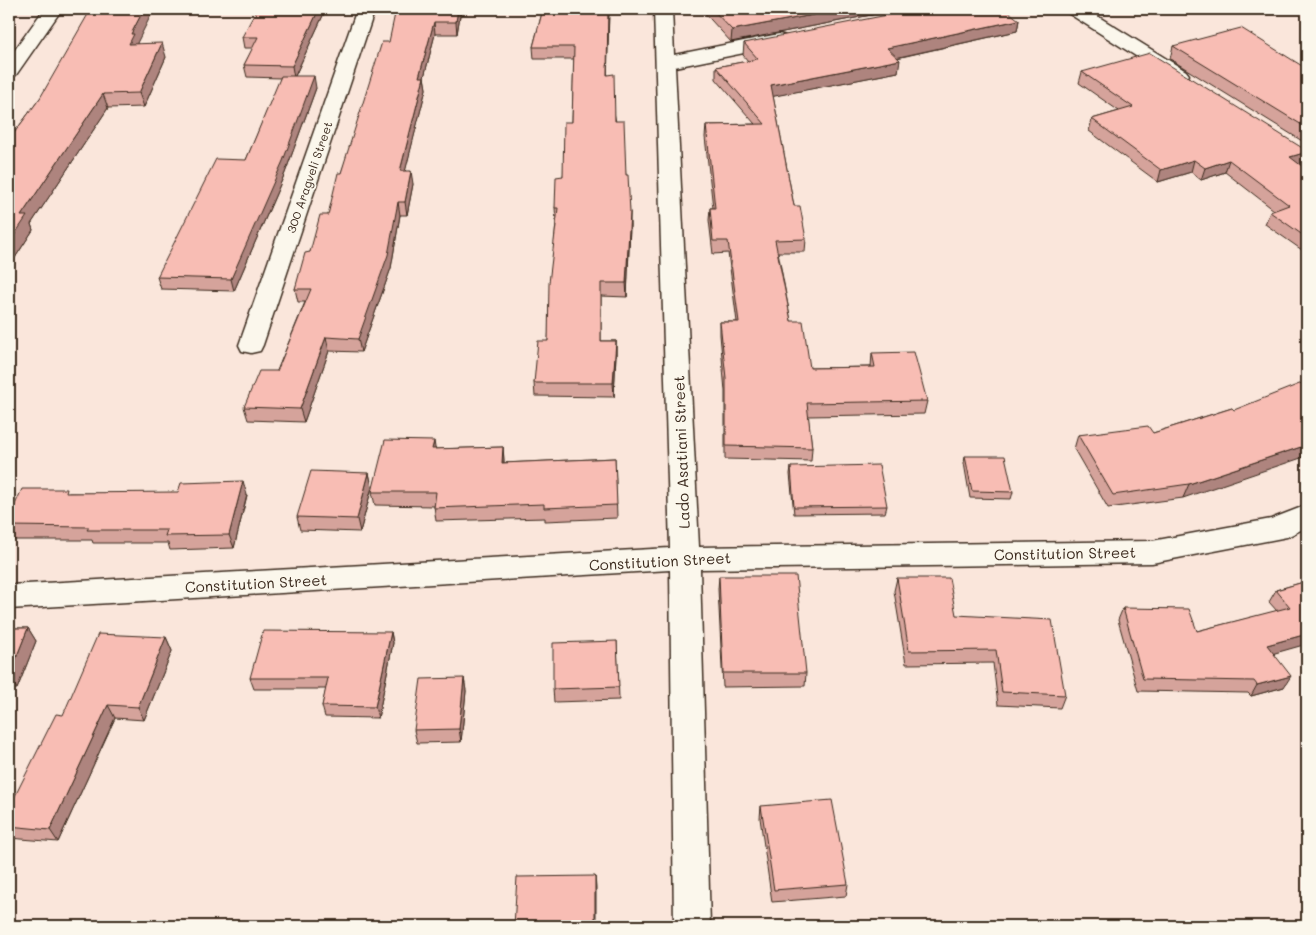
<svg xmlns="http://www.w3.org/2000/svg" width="1316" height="935" font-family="Mali,sans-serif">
  <rect width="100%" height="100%" fill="#fae6db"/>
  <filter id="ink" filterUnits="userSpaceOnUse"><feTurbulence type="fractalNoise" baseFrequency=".02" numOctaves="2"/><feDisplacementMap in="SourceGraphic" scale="10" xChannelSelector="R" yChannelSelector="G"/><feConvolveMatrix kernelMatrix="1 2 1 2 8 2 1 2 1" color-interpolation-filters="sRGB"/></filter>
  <g filter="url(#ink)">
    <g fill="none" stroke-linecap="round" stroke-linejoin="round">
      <defs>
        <g id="minor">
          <polygon points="44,9 62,9 16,75 9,77 9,58"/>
          <polygon points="357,9 375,9 263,345 260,351 251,353 242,351 239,345"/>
          <polygon points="654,9 672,9 674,55 779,34 786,36 788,40 786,44 779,46 675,67 699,547 1152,541 1271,519 1307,505 1307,527 1287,537 1152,563 700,569 710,926 674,926 670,570 9,609 9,585 670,548"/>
          <polygon points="1065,9 1086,9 1186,71 1189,75 1186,79 1179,81 1172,79 1068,13"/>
        </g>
      </defs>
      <use href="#minor" stroke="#3b2a1e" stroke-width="3"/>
      <use href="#minor" fill="#fbf7ec" fill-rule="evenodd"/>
    </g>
    <g fill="#d5a39b" stroke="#3b2a1e">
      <polygon points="326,9 295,76 316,88 285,173 234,291 161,289 157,277 246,160 281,78 247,77 244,65 253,48 244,48 242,37"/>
      <polygon points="461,9 457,34 435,34 424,77 426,89 405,171 413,184 407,215 400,215 391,268 361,352 329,351 304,422 248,420 244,407 277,371 305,302 298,302 295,289 310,252 328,215 341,173 389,42"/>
      <polygon points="543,9 609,9 607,75 626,175 630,225 627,297 601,296 601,341 616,341 616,354 614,397 535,396 534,383 548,341 556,221 555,208 563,176 572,122 574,59 534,59 533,47"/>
      <polygon points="701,9 902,9 731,42"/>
      <polygon points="1019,20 1017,31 897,58 898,72 773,96 794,206 806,239 805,252 778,252 791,321 810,368 871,367 872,353 927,401 924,414 808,416 812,448 811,461 725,459 725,391 720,335 720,322 737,322 728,253 713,254 709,220 710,208 713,208 705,137 706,125 755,124 716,79 716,67 748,61 743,55 744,43"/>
      <polygon points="137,43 137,44 166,57 144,107 108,108 31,224 33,230 9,267 14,133 40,98"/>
      <polygon points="1173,46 1307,69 1307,144 1170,59"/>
      <polygon points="1082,72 1307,163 1300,165 1307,170 1307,248 1302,250 1265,224 1270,212 1274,210 1225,172 1201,180 1191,172 1158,182 1089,131 1092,119 1119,111 1079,83"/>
      <polygon points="1232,408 1183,498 1108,508 1074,449 1078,435 1153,433"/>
      <polygon points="503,447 504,463 615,458 617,518 545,521 545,518 436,521 434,506 375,505 372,492 435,449"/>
      <polygon points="965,456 1013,492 1011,499 970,498 964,463"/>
      <polygon points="791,467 887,506 885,513 794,514 790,474"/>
      <polygon points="369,473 372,487 360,532 300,530 297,517"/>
      <polygon points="69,493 247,495 234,548 170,550 168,543 93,543 92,540 11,540 9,535 9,518"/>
      <polygon points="719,576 806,673 805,686 723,687 718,589"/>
      <polygon points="897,578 956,615 1065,695 1060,708 998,705 993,663 906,664 894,591"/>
      <polygon points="1307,581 1274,653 1284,687 1251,696 1248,693 1138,691 1118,620 1123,608 1197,631 1277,611 1269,602 1276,590"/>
      <polygon points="9,628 28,628 36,641 17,689 10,689 9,690"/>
      <polygon points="391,632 393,643 378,718 325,717 322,706 326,689 254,689 250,678"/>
      <polygon points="166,637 172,651 144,720 115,718 58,842 9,838 9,808"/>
      <polygon points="617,641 619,700 554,702 553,689"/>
      <polygon points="464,678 466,691 461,742 417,743 414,730"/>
      <polygon points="761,806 848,884 846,896 772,902 760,818"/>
    </g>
    <g fill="#ae847e" stroke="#3b2a1e">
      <polygon points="9,9 13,9 9,14"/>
      <polygon points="144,9 154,9 137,43 138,47 129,44 131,34"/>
      <polygon points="319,9 326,9 294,78 292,66"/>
      <polygon points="458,9 461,9 457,34 456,22"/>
      <polygon points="608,9 609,9 607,87 607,75"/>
      <polygon points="845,9 902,9 731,42 732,30"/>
      <polygon points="1019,20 1017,31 886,60 887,48"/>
      <polygon points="434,22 435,34 421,89 419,77"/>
      <polygon points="162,43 166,57 144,107 139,93"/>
      <polygon points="900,60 898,72 770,97 771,85"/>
      <polygon points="314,76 316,88 285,173 234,291 231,279"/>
      <polygon points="424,77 426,89 402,184 400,171"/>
      <polygon points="103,94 108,108 31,224 33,230 9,267 9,243 21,216"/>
      <polygon points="1307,152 1307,163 1285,169 1290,157"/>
      <polygon points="1194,160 1191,172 1158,182 1161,170"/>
      <polygon points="1229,160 1225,172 1201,180 1205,168"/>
      <polygon points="411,171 413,184 407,215 405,202"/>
      <polygon points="398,202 400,215 391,268 361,352 358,339"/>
      <polygon points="630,212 630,225 627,297 626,283"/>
      <polygon points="1307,238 1307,248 1302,250"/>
      <polygon points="326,337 329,351 304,422 300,409"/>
      <polygon points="616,341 616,354 614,397 613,383"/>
      <polygon points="434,441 436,454 432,449"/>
      <polygon points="1307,445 1307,456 1183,498 1189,484"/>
      <polygon points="503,447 504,460 503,476 502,463"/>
      <polygon points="369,473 372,487 360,532 357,519"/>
      <polygon points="243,481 247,495 234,548 229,535"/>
      <polygon points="28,628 36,641 17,689 9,676"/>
      <polygon points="391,632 393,643 378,718 375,707"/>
      <polygon points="1307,634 1307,644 1261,657 1267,645"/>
      <polygon points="166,637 172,651 144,720 138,707"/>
      <polygon points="1291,676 1284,687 1251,696 1257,685"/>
      <polygon points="464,678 466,691 461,742 459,729"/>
      <polygon points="108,705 115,718 58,842 50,830"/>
      <polygon points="595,876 596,888 596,926 595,926"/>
    </g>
    <g fill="#f8bdb4" stroke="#3b2a1e">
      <polygon points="91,9 144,9 131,34 134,34 129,44 162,43 139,93 103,94 21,216 27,216 9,243 9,136 11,133 14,133 40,98"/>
      <polygon points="257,9 319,9 292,66 244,65 258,37 242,37"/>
      <polygon points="396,9 458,9 456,22 434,22 419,77 424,77 400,171 411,171 405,202 398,202 388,255 358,339 326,337 300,409 244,407 259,371 277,371 311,289 295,289 305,253 310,252 320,215 328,215 338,173 341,173 382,42 389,42"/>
      <polygon points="543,9 608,9 607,75 614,74 615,121 624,121 626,175 628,175 630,212 626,283 601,283 601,341 616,341 613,383 534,383 538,341 548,341 549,283 558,208 555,208 556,177 563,176 564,122 572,122 574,47 533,47"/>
      <polygon points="712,9 845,9 732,30"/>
      <polygon points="918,9 1005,9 1019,20 887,48 900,60 771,85 794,206 800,206 806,239 775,240 791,321 803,321 810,368 875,367 872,353 914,352 927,401 807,403 812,448 726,446 726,378 720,322 739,322 728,241 713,241 710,208 715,208 706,125 765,124 716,67 758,59 744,43"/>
      <polygon points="1241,28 1307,69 1307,128 1173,46"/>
      <polygon points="1150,53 1304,149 1307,150 1307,152 1290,157 1307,170 1307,238 1270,212 1289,205 1229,160 1205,168 1194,160 1161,170 1092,119 1133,107 1082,72"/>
      <polygon points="281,76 314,76 283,161 231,279 157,277 216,159 246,160"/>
      <polygon points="1307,381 1307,445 1189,484 1113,495 1078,435 1148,426 1153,433 1232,408 1234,410"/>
      <polygon points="385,440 434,441 432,449 503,447 502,463 615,458 617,505 544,508 544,504 434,508 436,492 372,492"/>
      <polygon points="965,456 1005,456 1013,492 972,491"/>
      <polygon points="879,465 887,506 794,507 791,467"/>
      <polygon points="311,471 369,473 357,519 297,517"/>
      <polygon points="243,481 229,535 165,536 167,530 87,530 89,527 9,526 9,518 22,489 67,489 66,493 178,492 181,483"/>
      <polygon points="719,576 796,576 806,673 723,673"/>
      <polygon points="897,578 949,578 956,615 1052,620 1065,695 1002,692 996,650 909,651"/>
      <polygon points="1307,581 1307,634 1267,645 1291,676 1257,685 1254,681 1143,679 1123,608 1189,609 1197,631 1290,607 1276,590"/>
      <polygon points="9,628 28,628 9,676"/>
      <polygon points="263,631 391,632 375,707 322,706 328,678 250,678"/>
      <polygon points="98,634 166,637 138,707 108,705 50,830 9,826 9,808 56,714 63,715"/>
      <polygon points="617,641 619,687 553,689 553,643"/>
      <polygon points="464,678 459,729 414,730 421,679"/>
      <polygon points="832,800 848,884 774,890 761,806"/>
      <polygon points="595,876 595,926 514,926 517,877"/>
    </g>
  </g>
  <g text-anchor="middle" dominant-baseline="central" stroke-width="4" stroke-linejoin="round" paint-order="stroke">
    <g font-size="12" fill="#3b2a1e" stroke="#fbf7ec">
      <text transform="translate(309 177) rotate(-71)">300 Aragveli Street</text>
    </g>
    <g font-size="15" fill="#3b2a1e" stroke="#fbf7ec">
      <text transform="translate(681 452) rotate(-92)">Lado Asatiani Street</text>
      <text transform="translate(1065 553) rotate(-1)">Constitution Street</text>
      <text transform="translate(660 561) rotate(-3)">Constitution Street</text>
      <text transform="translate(256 583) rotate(-3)">Constitution Street</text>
    </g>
  </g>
  <rect width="1316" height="935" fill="none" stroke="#fbf7ec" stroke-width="30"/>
  <rect x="15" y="15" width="1286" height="905" fill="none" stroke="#3b2a1e" stroke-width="2" filter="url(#ink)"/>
</svg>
